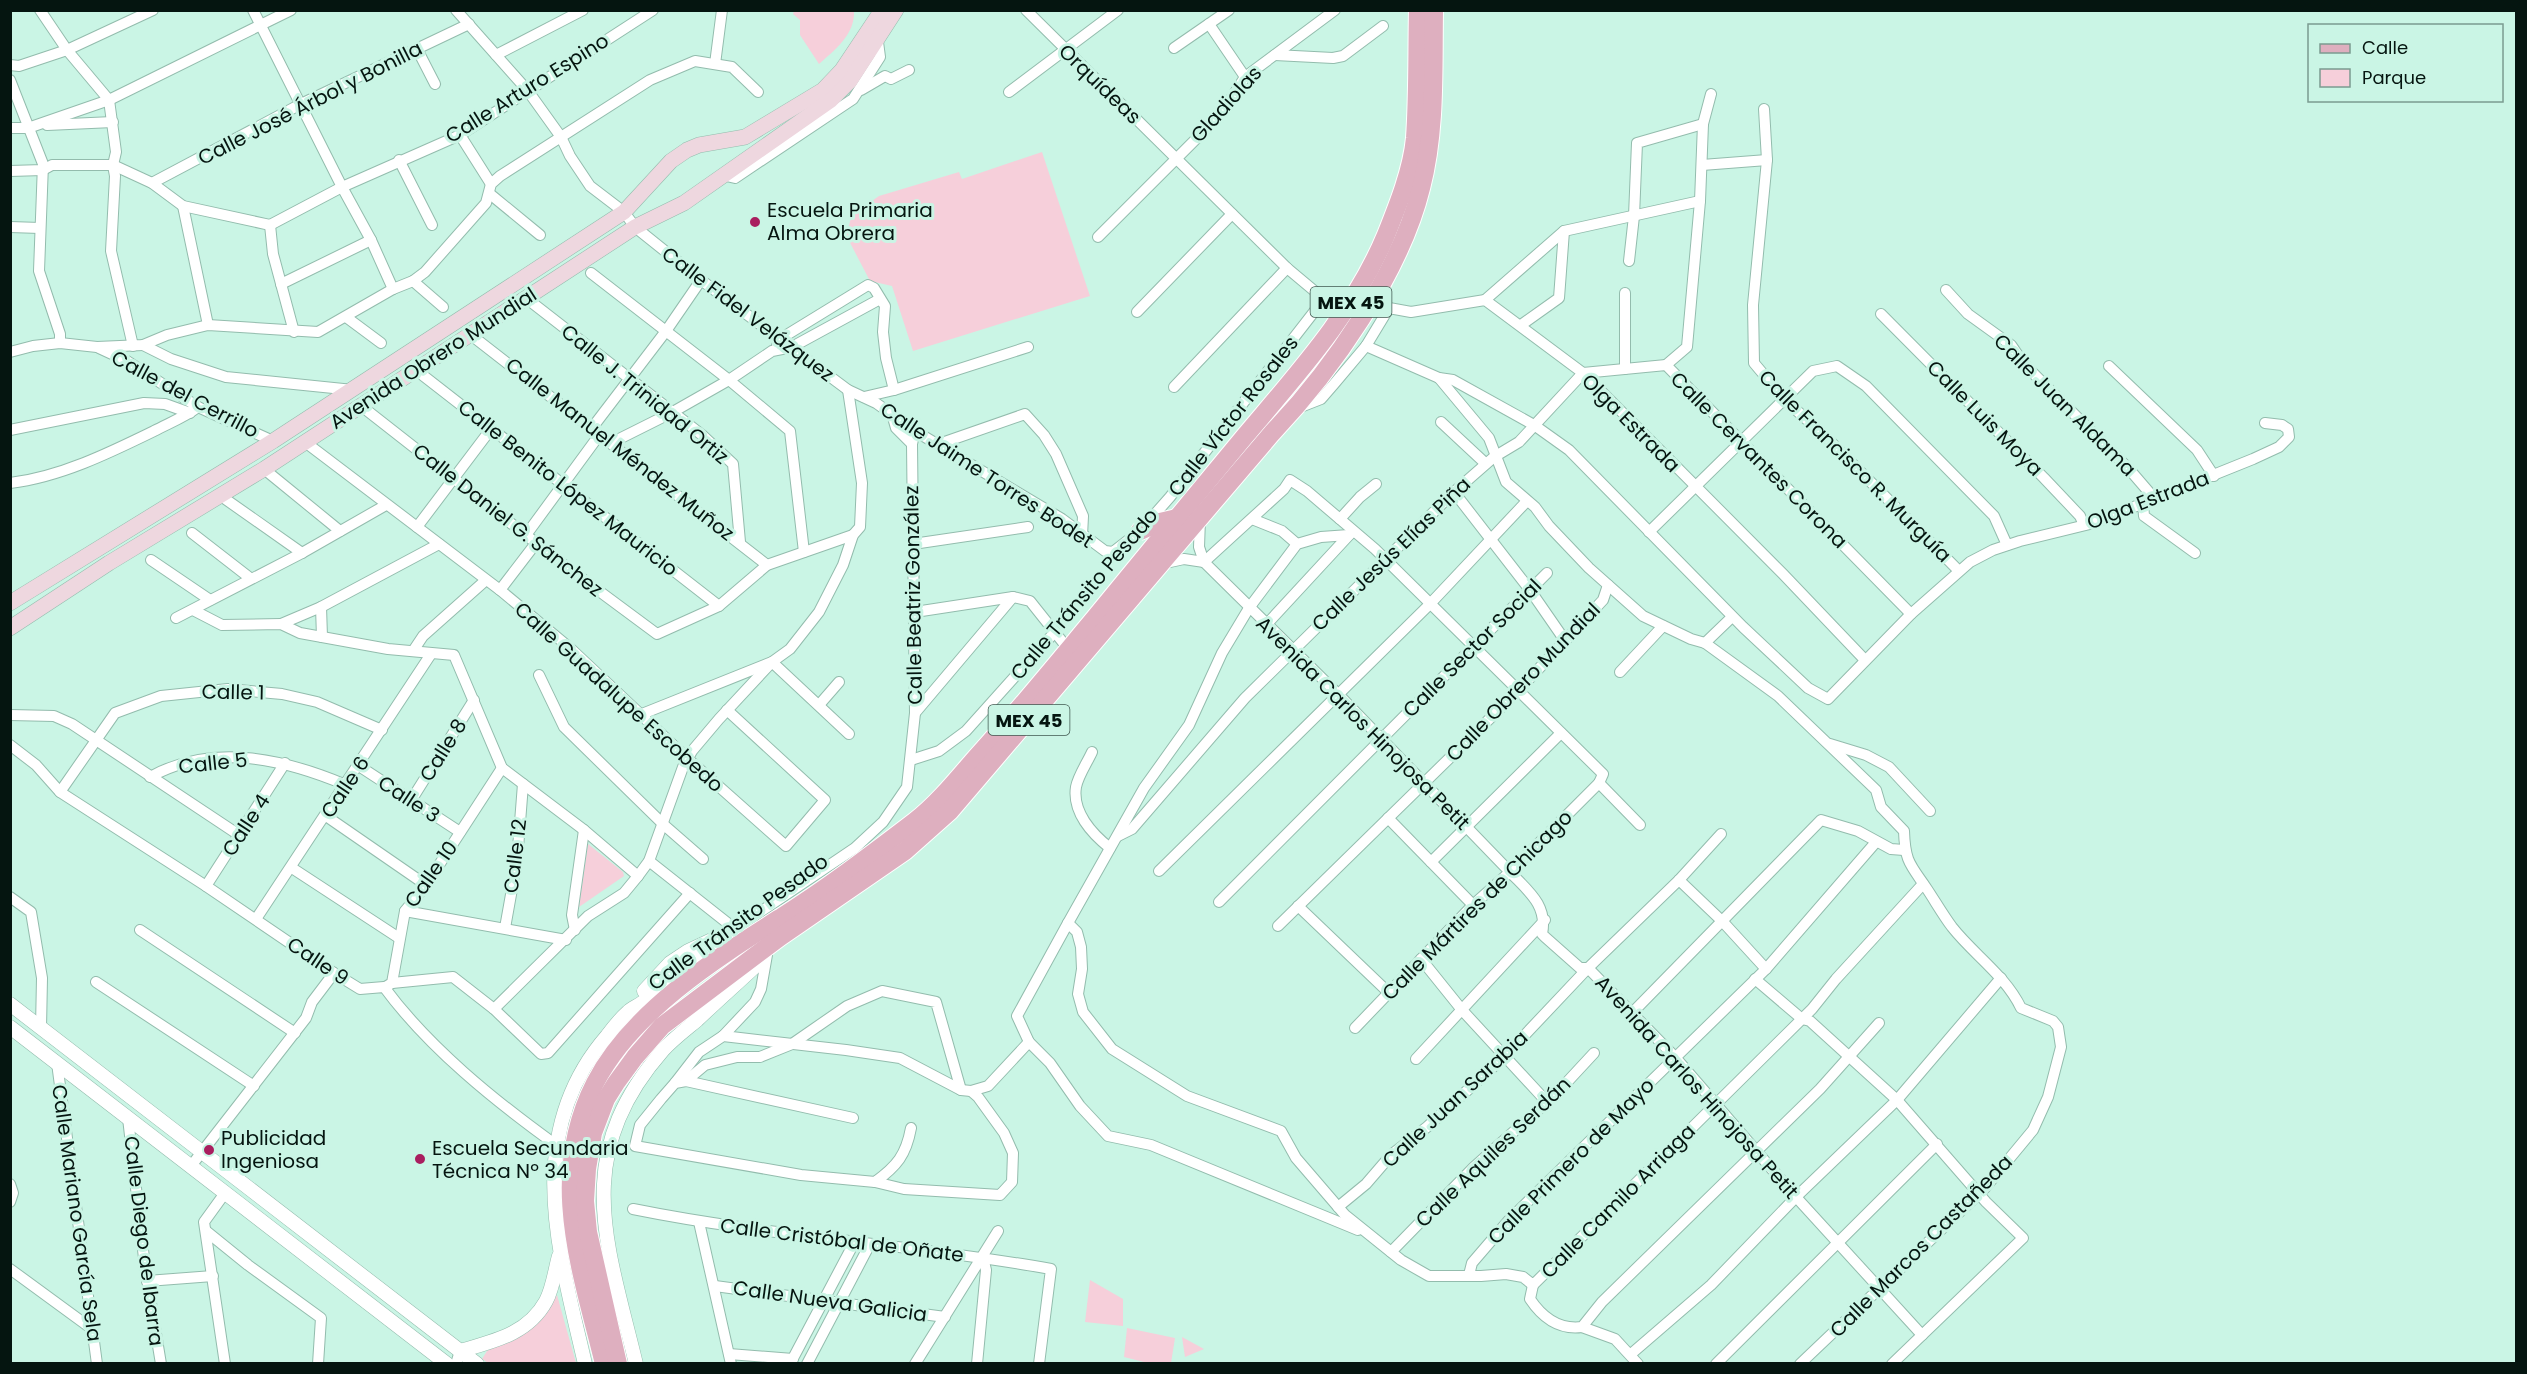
<svg xmlns="http://www.w3.org/2000/svg" width="2527" height="1374" font-family="Poppins,sans-serif">
  <rect width="100%" height="100%" fill="#caf5e5"/>
  <g fill="#f6cfda">
    <path d="M794 11H854C855 34 836 49 819 64L800 35V20L793 14Z"/>
    <polygon points="1042,152 1090,296 913,351 892,286 870,281 846,235 852,215 879,196 959,172 962,179"/>
    <polygon points="588,844 623,872 624,876 579,907"/>
    <polygon points="1090,1280 1123,1299 1123,1326 1085,1322"/>
    <polygon points="557,1295 576,1363 488,1363 482,1359 487,1351 542,1318"/>
    <polygon points="1127,1328 1175,1338 1171,1363 1148,1363 1124,1357"/>
    <polygon points="1182,1337 1204,1349 1185,1357"/>
  </g>
  <g fill="none" stroke-linecap="round" stroke-linejoin="round">
    <defs>
      <g id="minor">
        <polyline points="40,10 67,50 109,100 116,152 113,165 115,176 111,251 133,346"/>
        <polyline points="253,10 342,187 371,240 393,289"/>
        <polyline points="456,10 528,91 561,137 570,156 590,186 624,212 635,227 701,280 848,390 876,403 915,431 1062,519 1105,551 1113,552 1140,531 1170,497 1324,299"/>
        <polyline points="1026,10 1287,268 1324,299 1366,310 1389,308 1411,312 1485,300 1583,373 1783,574 1865,660"/>
        <polyline points="1209,24 1245,77"/>
        <polyline points="1174,48 1229,10"/>
        <polyline points="417,49 435,84"/>
        <polyline points="496,55 583,10"/>
        <polyline points="1275,55 1333,58 1343,56 1383,26"/>
        <polyline points="715,64 722,10"/>
        <polyline points="10,65 19,66 67,50 153,10"/>
        <polyline points="10,80 43,164 39,271 60,334 60,343"/>
        <polyline points="861,90 885,76 891,79 909,70"/>
        <polyline points="1009,92 1118,10"/>
        <polyline points="1764,109 1767,160 1753,305 1754,363 1785,400 1825,436 1958,570"/>
        <polyline points="47,125 113,122"/>
        <polyline points="10,128 28,128 109,100 291,10"/>
        <polyline points="460,135 491,184"/>
        <polyline points="399,160 432,225"/>
        <polyline points="1702,165 1767,160"/>
        <polyline points="10,171 43,170 52,165 113,165 152,183 183,206 270,225"/>
        <polyline points="722,175 735,178 853,99 880,57 878,42"/>
        <polyline points="152,183 301,104 469,24"/>
        <polyline points="490,194 540,235"/>
        <polyline points="183,206 208,325"/>
        <polyline points="270,225 342,187 460,135 653,10"/>
        <polyline points="270,225 273,254 294,332"/>
        <polyline points="10,227 40,228"/>
        <polyline points="1098,237 1205,130 1229,102 1245,77 1335,10"/>
        <polyline points="1629,261 1634,216 1637,143 1703,124"/>
        <polyline points="591,273 729,380 790,431 804,552"/>
        <polyline points="413,281 443,307"/>
        <polyline points="281,284 371,240"/>
        <polyline points="1946,290 1968,314 2011,345 2024,364 2129,469 2154,498"/>
        <polyline points="526,298 702,435 733,464 740,542"/>
        <polyline points="1485,300 1564,231 1700,201"/>
        <polyline points="1137,312 1232,214"/>
        <polyline points="1881,314 2044,478 2080,516 2084,525"/>
        <polyline points="346,317 381,343"/>
        <polyline points="1521,325 1559,298 1564,231"/>
        <polyline points="471,335 767,565"/>
        <polyline points="777,344 780,339 868,285 874,288 885,306 883,332 886,358 894,390"/>
        <polyline points="143,345 171,359 226,377 353,390"/>
        <polyline points="1366,346 1439,378 1453,380 1534,425 1569,450 1743,627 1808,688 1828,699 1911,614 1970,562 1993,550 2020,541 2094,523 2253,459 2279,447 2289,437 2288,429 2282,425 2265,423"/>
        <polyline points="99,348 127,361 198,407 273,441"/>
        <polyline points="10,352 33,346 60,343 97,347 143,345 167,335 208,325 318,332 393,289 413,281 425,272 486,203 491,184 500,176 650,80 695,61 732,67 758,92"/>
        <polyline points="1666,365 1687,347 1700,201 1703,124 1711,94"/>
        <polyline points="2109,366 2197,450 2214,476"/>
        <polyline points="1625,369 1625,293"/>
        <polyline points="416,370 719,606"/>
        <polyline points="1583,373 1666,365 1911,614"/>
        <path d="M1439 378 1489 438 1506 482 1535 507 1549 526 1589 568 1643 616 1691 639 1705 643 1778 696 1876 790 1881 807 1904 831C1905 862 1910 864 1927 889 1935 901 1943 915 1952 927 1974 955 2005 975 2021 1008L2053 1021 2058 1027 2061 1047 2048 1097 2033 1130 1985 1188 1800 1364"/>
        <polyline points="1174,387 1287,268"/>
        <polyline points="864,397 894,390 1028,347"/>
        <polyline points="360,405 568,568 657,634 719,606 767,565 853,535"/>
        <polyline points="1298,408 1321,399 1334,384 1366,346 1389,308"/>
        <polyline points="892,414 896,428 912,444"/>
        <polyline points="1441,422 1485,463"/>
        <polyline points="592,428 666,331 701,280"/>
        <polyline points="10,430 144,403 165,404 190,413"/>
        <polyline points="305,442 500,590 570,648 688,759 786,846 825,800 727,710"/>
        <polyline points="611,443 671,413 729,380 772,351 792,347 880,299"/>
        <polyline points="939,444 1025,414 1044,435 1056,454 1083,516 1082,536"/>
        <polyline points="264,469 340,531"/>
        <path d="M10 483C60 477 109 453 154 431 169 423 185 417 198 407"/>
        <polyline points="1454,492 1530,590 1566,642"/>
        <polyline points="221,496 302,553"/>
        <polyline points="2143,503 2144,516 2195,553"/>
        <path d="M1200 519 1199 547 1204 562 1338 694 1510 872C1528 891 1548 905 1542 934L1545 937 1580 968H1588L1675 1057 1796 1197 1922 1335"/>
        <polyline points="1252,519 1282,531 1297,544"/>
        <polyline points="1340,519 1360,497 1376,484"/>
        <polyline points="417,527 491,429"/>
        <polyline points="1649,532 1813,371 1837,366 1866,386 1994,516 2007,545"/>
        <polyline points="192,533 250,578"/>
        <polyline points="526,535 600,434"/>
        <polyline points="1349,535 1321,537 1297,544 1249,608 1222,653 1189,725 1144,788 1068,923 1077,932 1081,947 1082,969 1078,994 1083,1012 1112,1049 1187,1096 1281,1131 1296,1158 1345,1215 1401,1260 1429,1276 1481,1276 1506,1274 1523,1277 1533,1285 1812,1009 1836,979 1923,884"/>
        <polyline points="913,544 1028,527"/>
        <polyline points="151,560 210,600"/>
        <polyline points="1204,562 1284,489 1290,480 1307,491 1375,549 1603,774 1599,783 1640,825"/>
        <polyline points="1161,564 1184,559 1204,562"/>
        <polyline points="500,590 536,543"/>
        <polyline points="321,607 322,637"/>
        <polyline points="193,610 222,625 281,624 300,633 388,649 454,655 502,768 584,830 638,876"/>
        <polyline points="915,612 1013,597 1030,601 1069,650"/>
        <polyline points="176,618 302,553 386,505"/>
        <polyline points="281,624 321,607 439,544"/>
        <polyline points="1266,625 1351,533"/>
        <polyline points="1705,643 1732,617"/>
        <polyline points="413,651 423,636 486,580"/>
        <polyline points="1620,672 1663,626"/>
        <polyline points="539,675 564,727 664,825 703,859"/>
        <polyline points="819,705 839,682"/>
        <polyline points="915,713 1013,597"/>
        <polyline points="642,714 772,662 849,734"/>
        <polyline points="10,715 54,716 72,724 239,835"/>
        <polyline points="1830,744 1866,755 1889,767 1930,811"/>
        <path d="M10 745 36 765 60 792 206 886 334 973 360 989 384 987C429 1048 495 1101 556 1145"/>
        <path d="M1092 752C1087 763 1078 776 1076 787 1072 812 1092 834 1110 848"/>
        <polyline points="911,760 939,751 966,731 1054,633"/>
        <polyline points="359,766 460,832"/>
        <path d="M150 777C213 742 284 759 346 785"/>
        <polyline points="60,792 115,713 161,696 228,689 282,694 317,702 382,730"/>
        <polyline points="412,799 474,700"/>
        <polyline points="326,816 426,885"/>
        <polyline points="1388,818 1473,905"/>
        <polyline points="1118,836 1132,829 1245,698 1454,492 1494,457 1519,442 1583,373"/>
        <polyline points="649,861 735,929 855,848 883,822 907,787 915,713 912,444 915,431"/>
        <polyline points="1431,862 1561,733"/>
        <polyline points="292,868 399,938"/>
        <polyline points="1159,871 1429,605 1527,501"/>
        <polyline points="1679,880 1723,922 1766,969"/>
        <polyline points="206,886 285,763"/>
        <polyline points="10,897 31,912 42,978 41,1028"/>
        <polyline points="1219,902 1547,573"/>
        <polyline points="1298,906 1389,993"/>
        <polyline points="405,911 566,940"/>
        <polyline points="256,919 431,654"/>
        <polyline points="1068,923 1017,1016 1029,1042 1050,1063 1080,1106 1108,1136 1151,1145 1358,1230"/>
        <polyline points="1278,926 1517,692 1603,600 1608,585"/>
        <polyline points="505,928 517,861 523,784"/>
        <polyline points="140,930 295,1033"/>
        <polyline points="575,930 572,915 584,830"/>
        <polyline points="1421,959 1462,1010 1546,1101"/>
        <polyline points="1755,979 1802,1019 1810,1021 1897,1100 1986,1202 2023,1238 1892,1364"/>
        <polyline points="96,982 254,1086"/>
        <polyline points="392,983 453,977 494,1009 541,1054 548,1053 690,893"/>
        <polyline points="387,986 392,983 405,911 426,885 502,768"/>
        <polyline points="494,1009 588,916 624,893 638,876 649,861 683,767 692,751 719,719 772,662 790,649 819,612 843,565 853,535 860,527 862,483 848,390"/>
        <polyline points="1633,1012 1821,820 1858,831 1891,849 1904,850"/>
        <polyline points="1355,1028 1473,905 1510,872 1599,783"/>
        <polyline points="723,1036 755,1002 761,989 767,955"/>
        <polyline points="1416,1059 1545,920"/>
        <polyline points="57,1063 97,1364"/>
        <polyline points="686,1081 853,1118"/>
        <polyline points="675,1083 699,1052 723,1036 846,1050 900,1058 961,1090 971,1091 978,1097 1004,1133 1013,1153 1012,1182 1000,1195 904,1189 875,1182"/>
        <polyline points="971,1091 988,1086 1029,1042"/>
        <polyline points="128,1118 145,1267 161,1364"/>
        <path d="M911 1128C906 1155 897 1166 875 1182L801 1175 635 1146 640 1125 661 1099 675 1083 686 1081 705 1065 737 1057H760L792 1044 847 1006 882 991 936 1002 961 1090"/>
        <polyline points="191,1166 306,1018 312,1002 334,973"/>
        <polyline points="10,1184 13,1193 10,1202"/>
        <polyline points="1338,1207 1366,1184 1391,1155 1427,1127 1504,1057 1588,968 1679,880 1721,834"/>
        <path d="M633 1209C771 1237 912 1244 1051 1269L1039 1364"/>
        <polyline points="699,1222 731,1364"/>
        <polyline points="206,1231 248,1265 321,1318 318,1364"/>
        <polyline points="1391,1252 1474,1167 1556,1094 1594,1053"/>
        <polyline points="10,1269 92,1329"/>
        <polyline points="1469,1275 1472,1263 1509,1220 1766,969 1876,842"/>
        <polyline points="147,1281 213,1276"/>
        <path d="M1533 1285 1530 1299C1542 1317 1559 1330 1582 1327L1602 1302 1820 1089 1879 1023"/>
        <polyline points="715,1286 945,1317"/>
        <polyline points="1582,1327 1615,1339 1638,1364"/>
        <polyline points="729,1354 793,1359"/>
        <polyline points="1631,1354 1711,1285 1796,1197 1897,1100 2001,978"/>
        <polyline points="225,1364 204,1222 225,1193"/>
        <polyline points="456,1364 460,1351"/>
        <polyline points="790,1364 854,1243"/>
        <polyline points="807,1364 870,1244"/>
        <polyline points="915,1364 998,1231"/>
        <polyline points="977,1364 986,1270 983,1257"/>
        <polyline points="1716,1364 1937,1144"/>
      </g>
      <g id="tertiary">
        <polyline points="644,991 670,963 688,951 735,929"/>
        <polyline points="10,1004 477,1364"/>
        <polyline points="10,1027 447,1364"/>
        <path d="M460 1351C494 1341 528 1334 546 1301 553 1288 555 1270 559 1256"/>
        <path d="M585 1364C559 1251 522 1134 607 1036 613 1028 620 1019 628 1012 632 1008 638 1006 643 1002 670 982 694 959 725 945"/>
        <path d="M636 1364C607 1243 570 1156 663 1050 673 1039 685 1030 697 1020 719 999 742 979 764 958"/>
      </g>
      <g id="secondary">
        <polyline points="10,603 273,441 624,212 671,161 687,150 699,145 745,137 823,90 842,70 882,10"/>
        <polyline points="10,628 109,563 264,469 635,227 684,203 831,100 850,81 896,10"/>
      </g>
      <g id="primary">
        <polyline points="1140,531 1160,522 1177,518"/>
        <path d="M604 1364C581 1269 547 1177 595 1083 632 1011 717 958 783 916 829 887 872 854 914 822 936 805 955 782 973 761 1015 715 1054 667 1094 619 1144 558 1195 496 1245 436 1298 373 1354 312 1386 235 1398 205 1412 170 1415 138 1418 96 1417 53 1418 10"/>
        <path d="M618 1364 588 1232 585 1201 587 1169 593 1133 606 1099 616 1083 635 1057 662 1026 780 937 905 851 950 811 1272 433C1332 370 1400 273 1421 188 1436 131 1433 69 1434 10"/>
      </g>
    </defs>
    <use href="#minor" stroke="#93bcad" stroke-width="12"/>
    <use href="#tertiary" stroke="#93bcad" stroke-width="15"/>
    <use href="#secondary" stroke="#93bcad" stroke-width="16"/>
    <use href="#primary" stroke="#fff" stroke-width="20"/>
    <use href="#minor" stroke="#fff" stroke-width="10"/>
    <use href="#tertiary" stroke="#fff" stroke-width="14"/>
    <use href="#secondary" stroke="#eed7df" stroke-width="15"/>
    <use href="#primary" stroke="#deafbf" stroke-width="18"/>
  </g>
  <g fill="#a91e5f" stroke="#caf5e5" stroke-width="2">
    <circle cx="755" cy="222" r="6"/>
    <circle cx="209" cy="1150" r="6"/>
    <circle cx="420" cy="1159" r="6"/>
  </g>
  <g text-anchor="middle" dominant-baseline="central" stroke-width="6" stroke-linejoin="round" paint-order="stroke">
    <g fill="#caf5e5" stroke="#405850" stroke-width="1.5">
      <rect x="1310.5" y="287" width="81" height="30" rx="4.5"/>
      <rect x="988.5" y="705" width="81" height="30" rx="4.5"/>
    </g>
    <g font-size="18" font-weight="bold" fill="#051510">
      <text x="1351" y="302">MEX 45</text>
      <text x="1029" y="720">MEX 45</text>
    </g>
    <g font-size="20" fill="#051510" stroke="#caf5e5">
      <text transform="translate(1100 84) rotate(44)">Orquídeas</text>
      <text transform="translate(527 88) rotate(-32)">Calle Arturo Espino</text>
      <text transform="translate(310 103) rotate(-27)">Calle José Árbol y Bonilla</text>
      <text transform="translate(1226 104) rotate(-48)">Gladiolas</text>
      <text transform="translate(748 314) rotate(37)">Calle Fidel Velázquez</text>
      <text transform="translate(433 358) rotate(-33)">Avenida Obrero Mundial</text>
      <text transform="translate(185 394) rotate(28)">Calle del Cerrillo</text>
      <text transform="translate(645 394) rotate(39)">Calle J. Trinidad Ortiz</text>
      <text transform="translate(2065 405) rotate(45)">Calle Juan Aldama</text>
      <text transform="translate(1233 416) rotate(-52)">Calle Víctor Rosales</text>
      <text transform="translate(1985 418) rotate(45)">Calle Luis Moya</text>
      <text transform="translate(1631 423) rotate(45)">Olga Estrada</text>
      <text transform="translate(620 449) rotate(38)">Calle Manuel Méndez Muñoz</text>
      <text transform="translate(1759 460) rotate(45)">Calle Cervantes Corona</text>
      <text transform="translate(1855 466) rotate(45)">Calle Francisco R. Murguía</text>
      <text transform="translate(987 475) rotate(33)">Calle Jaime Torres Bodet</text>
      <text transform="translate(568 488) rotate(38)">Calle Benito López Mauricio</text>
      <text transform="translate(2148 500) rotate(-21)">Olga Estrada</text>
      <text transform="translate(508 520) rotate(38)">Calle Daniel G. Sánchez</text>
      <text transform="translate(1391 554) rotate(-44)">Calle Jesús Elías Piña</text>
      <text transform="translate(1084 594) rotate(-50)">Calle Tránsito Pesado</text>
      <text transform="translate(913 595) rotate(-91)">Calle Beatriz González</text>
      <text transform="translate(1472 648) rotate(-45)">Calle Sector Social</text>
      <text transform="translate(1523 682) rotate(-46)">Calle Obrero Mundial</text>
      <text transform="translate(233 692) rotate(1)">Calle 1</text>
      <text transform="translate(619 697) rotate(42)">Calle Guadalupe Escobedo</text>
      <text transform="translate(1363 723) rotate(45)">Avenida Carlos Hinojosa Petit</text>
      <text transform="translate(443 750) rotate(-58)">Calle 8</text>
      <text transform="translate(213 763) rotate(-6)">Calle 5</text>
      <text transform="translate(345 787) rotate(-56)">Calle 6</text>
      <text transform="translate(409 799) rotate(33)">Calle 3</text>
      <text transform="translate(246 825) rotate(-57)">Calle 4</text>
      <text transform="translate(515 856) rotate(-83)">Calle 12</text>
      <text transform="translate(431 874) rotate(-55)">Calle 10</text>
      <text transform="translate(1477 905) rotate(-45)">Calle Mártires de Chicago</text>
      <text transform="translate(738 922) rotate(-36)">Calle Tránsito Pesado</text>
      <text transform="translate(318 961) rotate(34)">Calle 9</text>
      <text transform="translate(1697 1087) rotate(48)">Avenida Carlos Hinojosa Petit</text>
      <text transform="translate(1455 1099) rotate(-43)">Calle Juan Sarabia</text>
      <text transform="translate(1493 1152) rotate(-44)">Calle Aquiles Serdán</text>
      <text transform="translate(1571 1161) rotate(-45)">Calle Primero de Mayo</text>
      <text transform="translate(1618 1201) rotate(-45)">Calle Camilo Arriaga</text>
      <text transform="translate(77 1213) rotate(82)">Calle Mariano García Sela</text>
      <text transform="translate(842 1240) rotate(7)">Calle Cristóbal de Oñate</text>
      <text transform="translate(144 1241) rotate(83)">Calle Diego de Ibarra</text>
      <text transform="translate(1921 1246) rotate(-45)">Calle Marcos Castañeda</text>
      <text transform="translate(830 1301) rotate(8)">Calle Nueva Galicia</text>
    </g>
    <g font-size="20" fill="#051510" stroke="#caf5e5" text-anchor="start">
      <text x="767" y="210">Escuela Primaria<tspan x="767" dy="23">Alma Obrera</tspan></text>
      <text x="221" y="1138">Publicidad<tspan x="221" dy="23">Ingeniosa</tspan></text>
      <text x="432" y="1148">Escuela Secundaria<tspan x="432" dy="23">Técnica Nº 34</tspan></text>
    </g>
  </g>
  <rect width="2527" height="1374" fill="none" stroke="#051510" stroke-width="24"/>
  <rect x="2308" y="24" width="195" height="78" fill="#caf5e5" stroke="#7b9b90" stroke-width="1.5"/>
  <rect x="2320" y="44" width="30" height="9" fill="#deafbf" stroke="#7b9b90" stroke-width="1.5"/>
  <text x="2362" y="54" font-size="18" fill="#051510">Calle</text>
  <rect x="2320" y="69" width="30" height="18" fill="#f6cfda" stroke="#7b9b90" stroke-width="1.5"/>
  <text x="2362" y="84" font-size="18" fill="#051510">Parque</text>
</svg>
